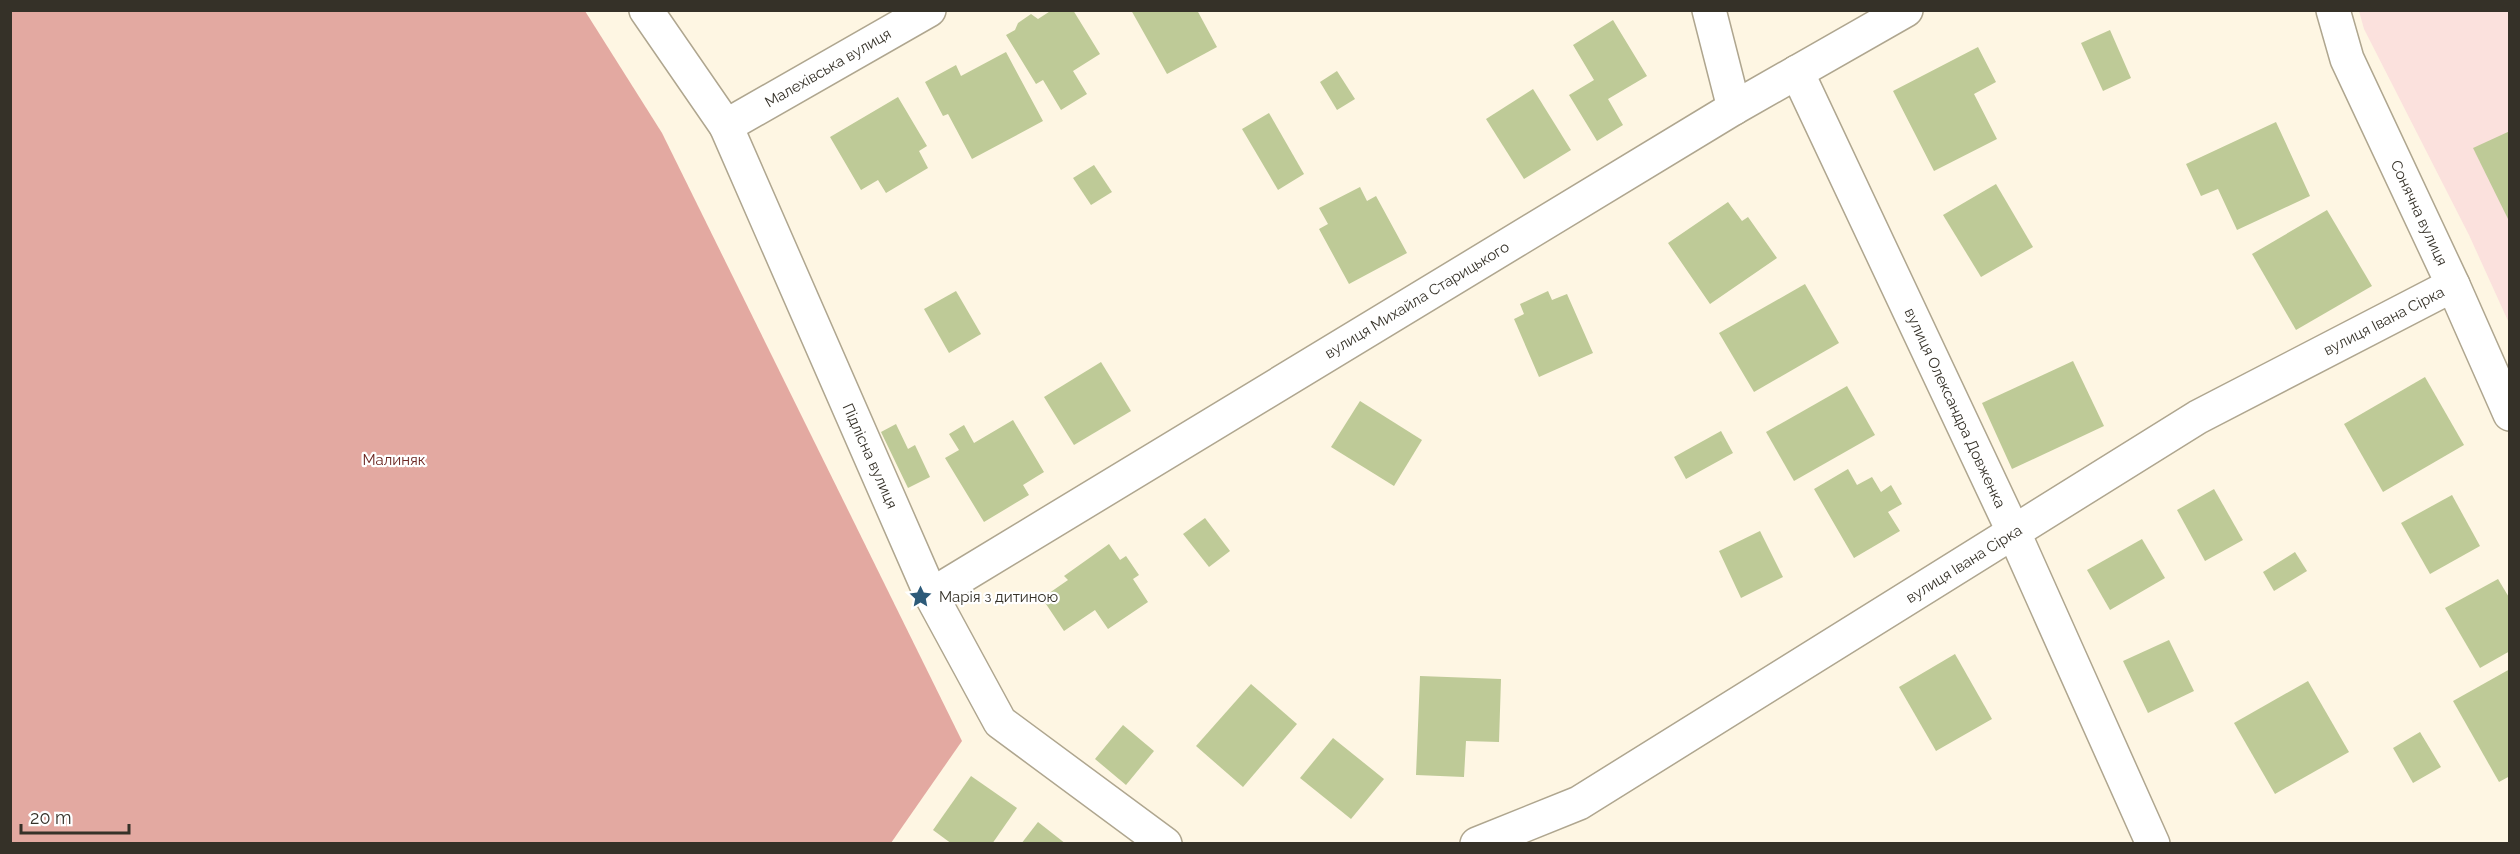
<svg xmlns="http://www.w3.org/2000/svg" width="2520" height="854" font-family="Raleway,sans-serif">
  <rect width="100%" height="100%" fill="#fef6e3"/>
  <polygon fill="#fbe1dd" points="2359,11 2509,11 2509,323 2469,235 2364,29"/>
  <polygon fill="#e3a9a1" points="10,11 585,11 662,133 962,741 891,843 11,843"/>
  <g fill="#beca97">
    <polygon points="1052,10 1073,10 1100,54 1073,71 1087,94 1061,110 1043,80 1036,84 1006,35 1015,30 1018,23 1031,14 1038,19"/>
    <polygon points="1131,10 1197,10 1217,47 1167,74"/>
    <polygon points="1613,20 1647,76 1608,99 1623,125 1597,141 1569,95 1594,80 1573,45"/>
    <polygon points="2110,30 2131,78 2103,91 2081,43"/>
    <polygon points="1978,47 1996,82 1974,94 1997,139 1934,171 1893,91"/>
    <polygon points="1006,52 1043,121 972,159 948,114 943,116 925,82 956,65 961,76"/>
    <polygon points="1337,71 1355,99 1337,110 1320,82"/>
    <polygon points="1533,89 1571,150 1524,179 1486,119"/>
    <polygon points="898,97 927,146 919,151 928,168 886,193 878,180 861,190 830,137"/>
    <polygon points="1269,113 1304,174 1278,190 1242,129"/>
    <polygon points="2276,122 2310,196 2237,230 2218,189 2201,196 2186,164"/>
    <polygon points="2510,131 2510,223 2473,148"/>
    <polygon points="1094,165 1112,192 1091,205 1073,178"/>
    <polygon points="1996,184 2033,247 1981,277 1943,215"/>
    <polygon points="1360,187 1367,201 1376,196 1407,253 1349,284 1319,229 1328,224 1319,208"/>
    <polygon points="1728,202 1742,221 1748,217 1777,258 1710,304 1668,243"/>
    <polygon points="2327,210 2372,286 2296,330 2252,254"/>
    <polygon points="1805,284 1839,343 1754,392 1719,333"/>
    <polygon points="956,291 981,334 949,353 924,309"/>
    <polygon points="1548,291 1552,300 1567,294 1593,353 1539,377 1514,319 1524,314 1520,304"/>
    <polygon points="2073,361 2104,426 2012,469 1982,403"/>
    <polygon points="1101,362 1131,411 1074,445 1044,397"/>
    <polygon points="2425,377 2464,445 2383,492 2344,424"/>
    <polygon points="1847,386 1875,435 1794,481 1766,432"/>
    <polygon points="1360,401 1422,440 1394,486 1331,447"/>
    <polygon points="1013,420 1044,472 1023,485 1029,495 984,522 945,458 959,450 949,434 964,425 974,443"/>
    <polygon points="896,424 908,449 915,445 930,477 908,488 881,432"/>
    <polygon points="1721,431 1733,453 1686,479 1674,457"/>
    <polygon points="1848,469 1857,485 1872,477 1881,492 1891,485 1902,504 1888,512 1900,531 1854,558 1814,489"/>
    <polygon points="2214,489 2243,540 2205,561 2177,510"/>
    <polygon points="2452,495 2480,546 2430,574 2401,523"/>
    <polygon points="1205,518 1230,551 1209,567 1183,534"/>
    <polygon points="1760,531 1783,577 1741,598 1719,551"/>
    <polygon points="2142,539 2165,578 2110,610 2087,570"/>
    <polygon points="1109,544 1120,560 1126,556 1139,575 1133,579 1148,602 1108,629 1095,610 1064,631 1042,598 1068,580 1064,576"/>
    <polygon points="2295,552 2307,571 2274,591 2263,572"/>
    <polygon points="2498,579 2510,599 2510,651 2480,668 2445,608"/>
    <polygon points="2169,640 2194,691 2148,713 2123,661"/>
    <polygon points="1955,654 1992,719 1936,751 1899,687"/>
    <polygon points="2510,669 2510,776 2499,782 2453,701"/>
    <polygon points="1420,676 1501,679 1499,742 1466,741 1464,777 1416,775"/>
    <polygon points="2308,681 2349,752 2275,794 2234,723"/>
    <polygon points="1251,684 1297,724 1243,787 1196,746"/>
    <polygon points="1123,725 1154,751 1126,785 1095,759"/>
    <polygon points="2420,732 2441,767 2413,783 2393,748"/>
    <polygon points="1333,738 1384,779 1351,819 1300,778"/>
    <polygon points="971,776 1017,808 992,844 952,844 933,830"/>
    <polygon points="1038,822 1066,844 1021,844"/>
  </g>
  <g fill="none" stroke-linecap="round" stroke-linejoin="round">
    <defs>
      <g id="minor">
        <polyline points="646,10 726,126 931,595 1000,722 1165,844"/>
        <polyline points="1709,10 1734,108"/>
        <polyline points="2333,10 2347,59 2453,285 2510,414"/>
        <polyline points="1797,72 2014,533 2153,844"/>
        <polyline points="726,126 929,10"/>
        <polyline points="931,595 1734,108 1906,10"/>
        <polyline points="1477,844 1579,803 2198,417 2453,285"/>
      </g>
    </defs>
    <use href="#minor" stroke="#afa68f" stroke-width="36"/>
    <use href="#minor" stroke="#fff" stroke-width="33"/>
  </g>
  <defs>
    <symbol id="sight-bare" viewBox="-9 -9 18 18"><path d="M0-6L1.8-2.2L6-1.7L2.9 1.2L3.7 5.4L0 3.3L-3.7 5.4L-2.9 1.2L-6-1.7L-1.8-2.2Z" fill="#2c5a79" stroke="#fff" stroke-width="2.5" paint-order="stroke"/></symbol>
  </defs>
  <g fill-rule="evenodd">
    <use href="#sight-bare" x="904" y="580" width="33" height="33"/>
  </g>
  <g text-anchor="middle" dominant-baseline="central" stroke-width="4.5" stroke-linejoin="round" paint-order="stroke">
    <g font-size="15" fill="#353128" stroke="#fff">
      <text transform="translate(828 68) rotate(-30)">Малехівська вулиця</text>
      <text transform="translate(2419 213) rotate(65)">Сонячна вулиця</text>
      <text transform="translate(1417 300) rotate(-31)">вулиця Михайла Старицького</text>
      <text transform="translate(2384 321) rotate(-27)">вулиця Івана Сірка</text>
      <text transform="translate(1955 408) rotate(65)">вулиця Олександра Довженка</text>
      <text transform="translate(870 456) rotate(66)">Підлісна вулиця</text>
      <text transform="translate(1964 564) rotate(-32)">вулиця Івана Сірка</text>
    </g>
    <g font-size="15" fill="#6c2722" stroke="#fff">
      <text x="394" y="460">Малиняк</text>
    </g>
    <g font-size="15" fill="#353128" stroke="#fff" text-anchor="start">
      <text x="939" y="597">Марія з дитиною</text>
    </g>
  </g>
  <rect width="2520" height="854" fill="none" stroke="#353128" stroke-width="24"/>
  <path d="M21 824v9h108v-9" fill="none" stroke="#353128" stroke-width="3"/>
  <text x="30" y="824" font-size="18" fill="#353128" stroke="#ffffff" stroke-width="4.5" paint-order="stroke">20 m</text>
</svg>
